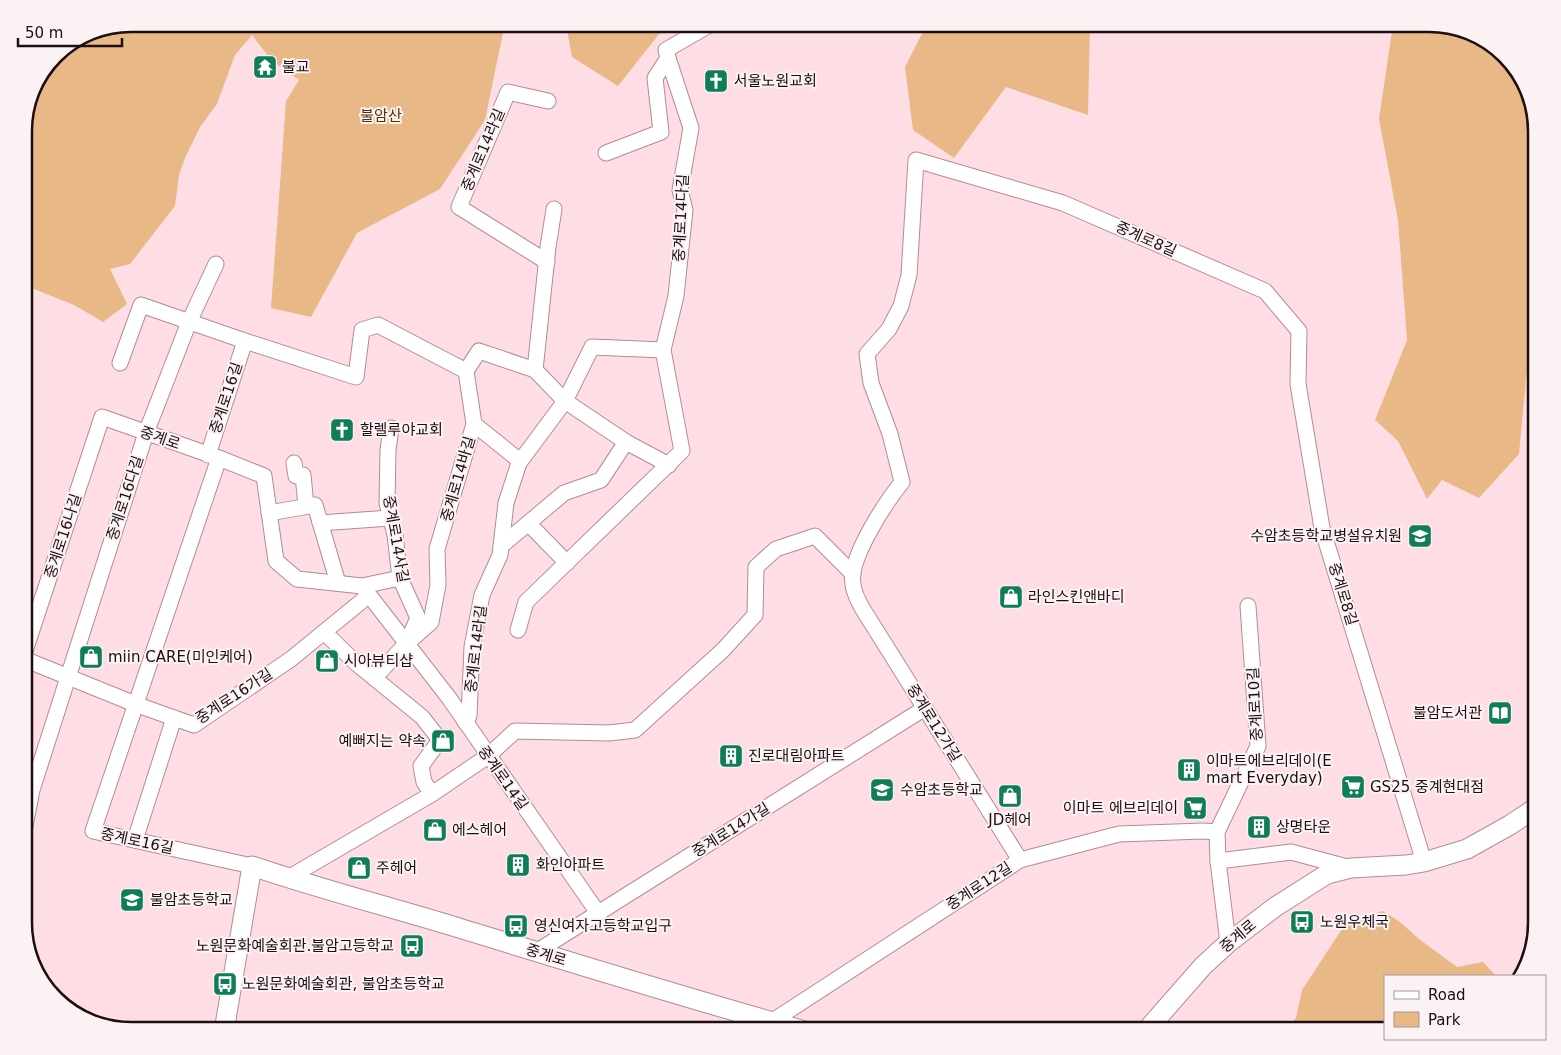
<svg xmlns="http://www.w3.org/2000/svg" width="1561" height="1055" font-family="'DejaVu Sans','Noto Sans KR',sans-serif">
  <rect width="100%" height="100%" fill="#ffdde4"/>
  <g fill="#e8b987">
    <polygon points="132,24 473,24 503,33 485,120 440,189 357,233 311,317 271,308 286,101 299,80 272,61 252,35 235,55 217,104 200,127 185,158 179,175 175,206 130,264 110,269 127,304 103,322 74,305 24,285 24,125 32,90 56,55 91,32"/>
    <polygon points="566,24 667,24 618,86 572,57"/>
    <polygon points="927,24 1090,24 1088,115 1006,87 954,158 913,130 905,67"/>
    <polygon points="1393,24 1429,24 1490,42 1526,84 1537,131 1537,334 1530,337 1519,454 1479,498 1442,480 1427,499 1398,441 1375,420 1407,340 1398,220 1379,119"/>
    <polygon points="1383,911 1400,922 1419,939 1457,967 1483,962 1496,976 1385,976 1385,1031 1284,1031 1296,1018 1302,990 1346,923"/>
  </g>
  <g fill="none" stroke-linecap="round" stroke-linejoin="round">
    <defs>
      <g id="minor">
        <polyline points="606,153 661,132 655,78 668,58 666,50 711,24"/>
        <polyline points="547,262 459,207 508,92 548,101"/>
        <polyline points="663,350 592,347 565,401 626,442 669,465"/>
        <polyline points="120,363 141,305 245,341 356,377 362,330 378,325 466,371 474,424 437,549 438,585 431,622 406,644 374,678"/>
        <polyline points="535,370 548,247 554,209"/>
        <polyline points="466,371 479,351 535,370"/>
        <polyline points="474,424 520,461"/>
        <polyline points="391,428 388,450 387,503 395,535 400,578 418,618 409,638"/>
        <polyline points="208,455 245,341"/>
        <polyline points="219,458 93,831 252,866"/>
        <polyline points="294,463 296,476 303,475 306,506"/>
        <polyline points="269,513 315,505 338,583"/>
        <polyline points="320,523 390,518"/>
        <polyline points="528,523 567,563"/>
        <polyline points="501,546 564,493 601,480 626,442"/>
        <polyline points="362,586 400,578"/>
        <polyline points="518,630 526,602 682,451 663,350 676,296 685,210 680,190 691,128 668,58"/>
        <polyline points="324,632 357,664 422,717 440,740 421,766 424,782 432,794"/>
        <polyline points="24,654 102,417 219,458 264,476 276,561 297,579 362,586 449,698 598,913"/>
        <polyline points="24,659 135,704 174,718"/>
        <polyline points="465,722 469,716 472,647 482,595 500,555 506,503 519,463 565,401 535,370"/>
        <polyline points="24,831 32,790 146,433 189,322 216,264"/>
        <polyline points="135,840 174,718 194,725 291,659 368,596"/>
        <path d="M1020 860 869 619C863 610 854 594 853 584 848 559 886 502 902 482L890 434 871 383 867 354 889 329 901 306 909 275 916 160 1063 203 1265 291 1299 331 1298 384 1322 528 1424 862"/>
        <polyline points="1218,861 1291,852 1351,868"/>
        <polyline points="288,878 432,794 488,756 515,731 609,733 635,730 723,650 755,615 756,567 776,549 815,536 853,574"/>
        <polyline points="1228,943 1218,861 1217,832 1258,746 1248,606"/>
        <polyline points="536,952 925,708"/>
        <polyline points="771,1022 1020,860 1119,834 1203,831 1217,832"/>
      </g>
      <g id="tertiary">
        <path d="M224 1031 252 866C320 889 390 907 459 928 574 963 689 999 805 1031"/>
        <polyline points="1146,1031 1203,966 1228,943 1275,907 1327,874 1351,868 1406,865 1424,862 1467,849 1510,825 1537,807"/>
      </g>
    </defs>
    <use href="#minor" stroke="#b28c94" stroke-width="17"/>
    <use href="#tertiary" stroke="#b28c94" stroke-width="21"/>
    <use href="#minor" stroke="#fff" stroke-width="15"/>
    <use href="#tertiary" stroke="#fff" stroke-width="19"/>
  </g>
  <defs>
    <symbol id="temple-square" viewBox="-11 -11 22 22"><rect x="-9" y="-9" width="18" height="18" rx="4" fill="#107d59" stroke="#fbf2f4"/><path d="M0-6L5-2H3V0L6.5 2.5H4V6H1.5V3h-3V6H-4V2.5H-6.5L-3 0V-2H-5Z" fill="#fff"/></symbol>
    <symbol id="church-square" viewBox="-11 -11 22 22"><rect x="-9" y="-9" width="18" height="18" rx="4" fill="#107d59" stroke="#fbf2f4"/><path d="M-1.2-6h2.4v3.5h3.3v2.4h-3.3V6h-2.4V-.1h-3.3v-2.4h3.3Z" fill="#fff"/></symbol>
    <symbol id="school-square" viewBox="-11 -11 22 22"><rect x="-9" y="-9" width="18" height="18" rx="4" fill="#107d59" stroke="#fbf2f4"/><path d="M0-5L7-2L0 1L-7-2ZM-4 1L0 2.5L4 1V4Q0 6-4 4Z" fill="#fff"/></symbol>
    <symbol id="shop-square" viewBox="-11 -11 22 22"><rect x="-9" y="-9" width="18" height="18" rx="4" fill="#107d59" stroke="#fbf2f4"/><path d="M-5-2.5h2.3a2.7 3.5 0 0 1 5.4 0H5L5.5 6h-11ZM-1.5-2.5h3a1.5 2.3 0 0 0-3 0Z" fill="#fff"/></symbol>
    <symbol id="library-square" viewBox="-11 -11 22 22"><rect x="-9" y="-9" width="18" height="18" rx="4" fill="#107d59" stroke="#fbf2f4"/><path d="M-6-4Q-3-5.5-.7-3.5V5Q-3 3-6 4ZM6-4Q3-5.5 .7-3.5V5Q3 3 6 4Z" fill="#fff"/></symbol>
    <symbol id="building-square" viewBox="-11 -11 22 22"><rect x="-9" y="-9" width="18" height="18" rx="4" fill="#107d59" stroke="#fbf2f4"/><path d="M-4-6H4V6H1V3H-1V6H-4ZM-2.5-4.3h1.7v1.8h-1.7ZM.8-4.3h1.7v1.8H.8ZM-2.5-1h1.7V.8h-1.7ZM.8-1h1.7V.8H.8Z" fill="#fff"/></symbol>
    <symbol id="supermarket-square" viewBox="-11 -11 22 22"><rect x="-9" y="-9" width="18" height="18" rx="4" fill="#107d59" stroke="#fbf2f4"/><path d="M-6-5.5h2.5l.6 2H6L4.5 2H-2.5L-4.4-4H-6ZM-1.5 3.2a1.3 1.3 0 1 0 .1 0ZM3 3.2a1.3 1.3 0 1 0 .1 0Z" fill="#fff"/></symbol>
    <symbol id="bus-square" viewBox="-11 -11 22 22"><rect x="-9" y="-9" width="18" height="18" rx="4" fill="#107d59" stroke="#fbf2f4"/><path d="M-5-6H5V4H4V6H2V4H-2V6H-4V4H-5ZM-3.5-4V0h7V-4ZM-3.5 1.2v1.5H-2V1.2ZM2 1.2v1.5H3.5V1.2Z" fill="#fff"/></symbol>
  </defs>
  <g fill-rule="evenodd">
    <use href="#temple-square" x="251" y="53" width="28" height="28"/>
    <use href="#church-square" x="702" y="67" width="28" height="28"/>
    <use href="#church-square" x="328" y="416" width="28" height="28"/>
    <use href="#school-square" x="1406" y="522" width="28" height="28"/>
    <use href="#shop-square" x="997" y="583" width="28" height="28"/>
    <use href="#shop-square" x="77" y="643" width="28" height="28"/>
    <use href="#shop-square" x="313" y="647" width="28" height="28"/>
    <use href="#library-square" x="1486" y="699" width="28" height="28"/>
    <use href="#shop-square" x="429" y="727" width="28" height="28"/>
    <use href="#building-square" x="717" y="742" width="28" height="28"/>
    <use href="#building-square" x="1175" y="756" width="28" height="28"/>
    <use href="#supermarket-square" x="1339" y="773" width="28" height="28"/>
    <use href="#school-square" x="868" y="776" width="28" height="28"/>
    <use href="#shop-square" x="996" y="782" width="28" height="28"/>
    <use href="#supermarket-square" x="1181" y="794" width="28" height="28"/>
    <use href="#building-square" x="1245" y="813" width="28" height="28"/>
    <use href="#shop-square" x="421" y="816" width="28" height="28"/>
    <use href="#building-square" x="504" y="851" width="28" height="28"/>
    <use href="#shop-square" x="345" y="854" width="28" height="28"/>
    <use href="#school-square" x="118" y="886" width="28" height="28"/>
    <use href="#bus-square" x="1288" y="908" width="28" height="28"/>
    <use href="#bus-square" x="502" y="912" width="28" height="28"/>
    <use href="#bus-square" x="398" y="932" width="28" height="28"/>
    <use href="#bus-square" x="211" y="970" width="28" height="28"/>
  </g>
  <g text-anchor="middle" dominant-baseline="central" stroke-width="4" stroke-linejoin="round" paint-order="stroke">
    <g font-size="15" fill="#1c0e11" stroke="#fbf2f4" text-anchor="start">
      <text x="282" y="67">불교</text>
      <text x="734" y="81">서울노원교회</text>
      <text x="360" y="430">할렐루야교회</text>
      <text x="1402" y="536" text-anchor="end">수암초등학교병설유치원</text>
      <text x="1028" y="597">라인스킨앤바디</text>
      <text x="108" y="657">miin CARE(미인케어)</text>
      <text x="344" y="661">시아뷰티샵</text>
      <text x="1482" y="713" text-anchor="end">불암도서관</text>
      <text x="426" y="741" text-anchor="end">예뻐지는 약속</text>
      <text x="748" y="756">진로대림아파트</text>
      <text x="1206" y="761">이마트에브리데이(E<tspan x="1206" dy="17">mart Everyday)</tspan></text>
      <text x="1370" y="787">GS25 중계현대점</text>
      <text x="900" y="790">수암초등학교</text>
      <text x="1178" y="808" text-anchor="end">이마트 에브리데이</text>
      <text x="1010" y="820" text-anchor="middle">JD헤어</text>
      <text x="1276" y="827">상명타운</text>
      <text x="452" y="830">에스헤어</text>
      <text x="536" y="865">화인아파트</text>
      <text x="376" y="868">주헤어</text>
      <text x="150" y="900">불암초등학교</text>
      <text x="1320" y="922">노원우체국</text>
      <text x="534" y="926">영신여자고등학교입구</text>
      <text x="394" y="946" text-anchor="end">노원문화예술회관.불암고등학교</text>
      <text x="242" y="984">노원문화예술회관, 불암초등학교</text>
    </g>
    <g font-size="15" fill="#543200" stroke="#fbf2f4">
      <text x="381" y="116">불암산</text>
    </g>
    <g font-size="15" fill="#1c0e11" stroke="#fbf2f4">
      <text transform="translate(483 150) rotate(-67)">중계로14라길</text>
      <text transform="translate(681 218) rotate(-87)">중계로14다길</text>
      <text transform="translate(1146 239) rotate(24)">중계로8길</text>
      <text transform="translate(226 398) rotate(-72)">중계로16길</text>
      <text transform="translate(160 438) rotate(19)">중계로</text>
      <text transform="translate(458 479) rotate(-74)">중계로14바길</text>
      <text transform="translate(125 498) rotate(-72)">중계로16다길</text>
      <text transform="translate(63 536) rotate(-72)">중계로16나길</text>
      <text transform="translate(396 539) rotate(80)">중계로14사길</text>
      <text transform="translate(1343 594) rotate(73)">중계로8길</text>
      <text transform="translate(476 649) rotate(-83)">중계로14라길</text>
      <text transform="translate(234 696) rotate(-33)">중계로16가길</text>
      <text transform="translate(1255 704) rotate(-93)">중계로10길</text>
      <text transform="translate(934 723) rotate(58)">중계로12가길</text>
      <text transform="translate(503 778) rotate(55)">중계로14길</text>
      <text transform="translate(731 830) rotate(-32)">중계로14가길</text>
      <text transform="translate(137 841) rotate(12)">중계로16길</text>
      <text transform="translate(979 886) rotate(-33)">중계로12길</text>
      <text transform="translate(1238 936) rotate(-40)">중계로</text>
      <text transform="translate(546 955) rotate(17)">중계로</text>
    </g>
  </g>
  <path d="M0 0H1561V1055H0ZM131 32H1429A99 99 0 0 1 1528 131V923A99 99 0 0 1 1429 1022H131A99 99 0 0 1 32 923V131A99 99 0 0 1 131 32Z" fill="#fbf2f4" fill-rule="evenodd"/>
  <path fill="none" stroke="#1c0e11" stroke-width="2.5" d="M131 32H1429A99 99 0 0 1 1528 131V923A99 99 0 0 1 1429 1022H131A99 99 0 0 1 32 923V131A99 99 0 0 1 131 32Z"/>
  <rect x="1384" y="975" width="162" height="65" fill="#fbf2f4" stroke="#a29799"/>
  <rect x="1394" y="991" width="25" height="8" fill="#ffffff" stroke="#a29799"/>
  <text x="1428" y="1000" font-size="15" fill="#1c0e11">Road</text>
  <rect x="1394" y="1012" width="25" height="15" fill="#e8b987" stroke="#a29799"/>
  <text x="1428" y="1025" font-size="15" fill="#1c0e11">Park</text>
  <path d="M18 38v8h104v-8" fill="none" stroke="#1c0e11" stroke-width="2.5"/>
  <text x="25" y="38" font-size="15" fill="#1c0e11" stroke="#fbf2f4" stroke-width="4" paint-order="stroke">50 m</text>
</svg>
